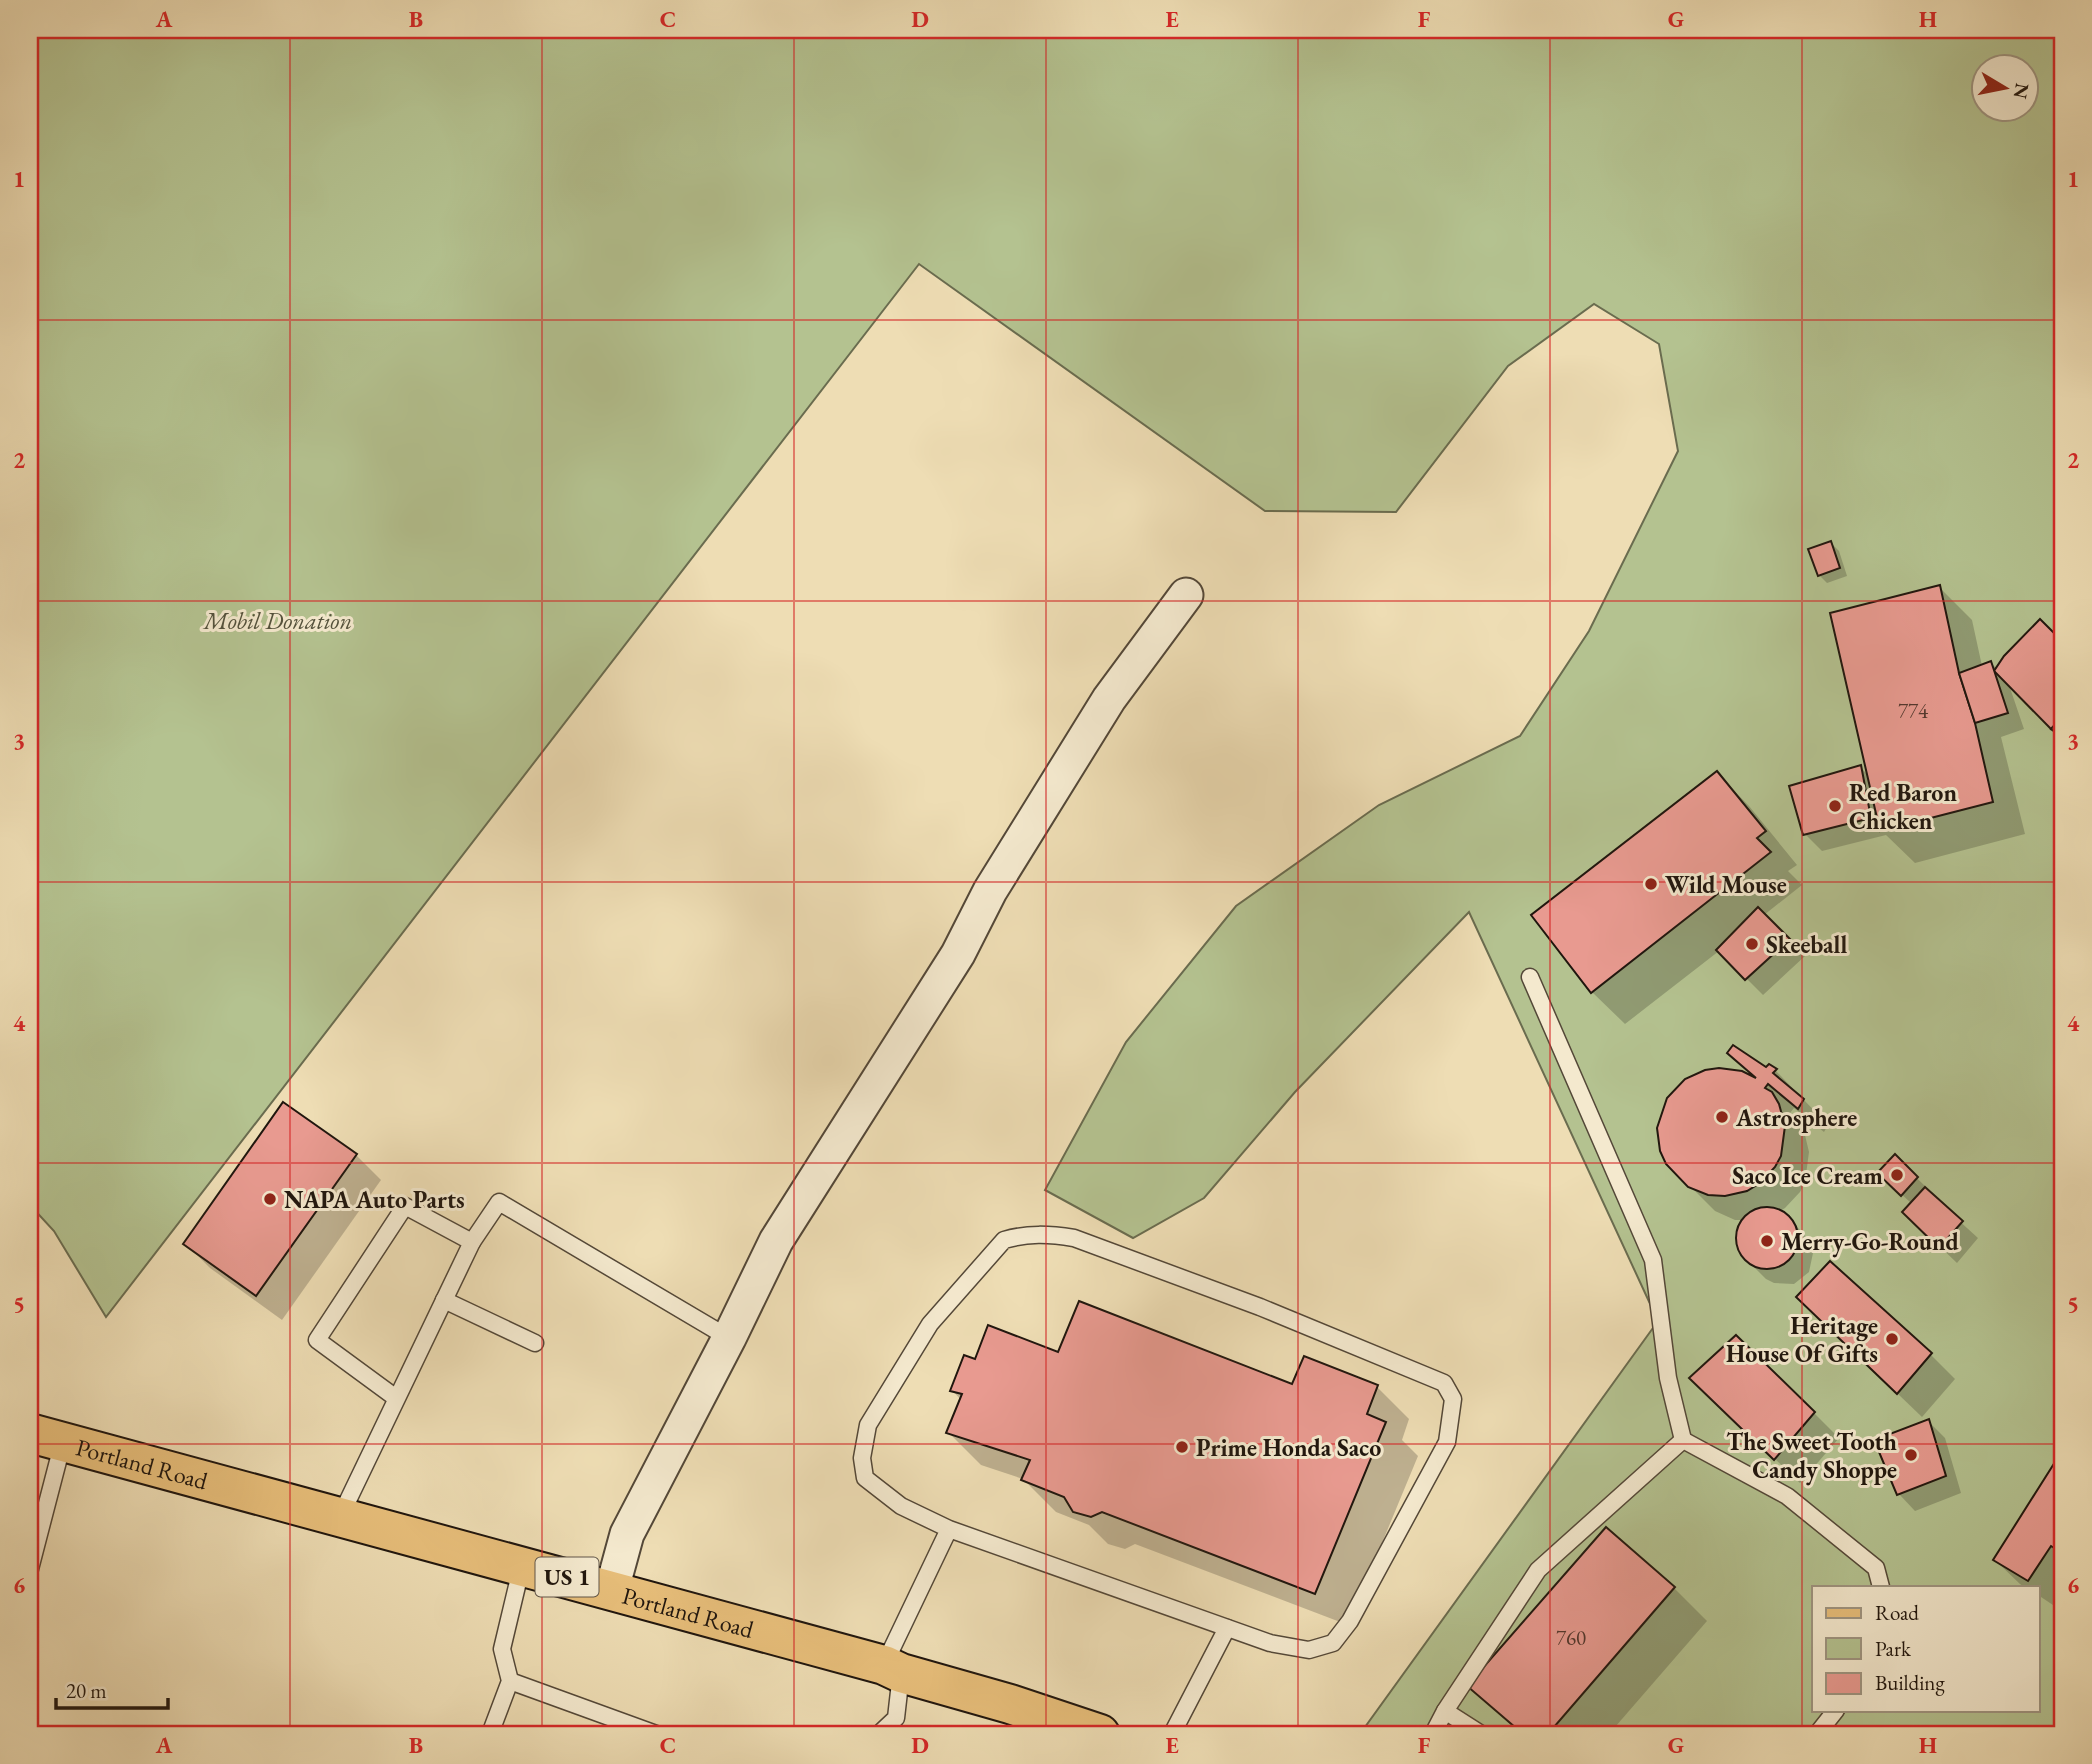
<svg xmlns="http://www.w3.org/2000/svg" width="2092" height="1764" font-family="'EB Garamond',serif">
  <rect width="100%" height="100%" fill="#eeddb4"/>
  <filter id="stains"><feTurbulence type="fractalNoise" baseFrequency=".00286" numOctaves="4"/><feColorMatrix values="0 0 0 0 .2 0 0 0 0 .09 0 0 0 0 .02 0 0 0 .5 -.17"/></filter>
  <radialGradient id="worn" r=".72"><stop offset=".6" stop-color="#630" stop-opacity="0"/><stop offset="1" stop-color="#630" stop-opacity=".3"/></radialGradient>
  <path fill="#b4c290" stroke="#6a6c4f" stroke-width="2" fill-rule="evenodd" d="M30 30H2062V1734H1360L1658 1321 1469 912 1295 1092 1204 1198 1133 1238 1045 1190 1126 1042 1236 906 1379 805 1520 736 1589 631 1678 451 1659 344 1594 304 1508 366 1396 512 1265 511 919 264 106 1317 54 1231 30 1205ZM1983 66H2025V108H1983ZM1814 1587H2038V1710H1814Z"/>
  <g fill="#0003">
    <polygon points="1831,543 1839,551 1847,576 1827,583 1819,575"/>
    <polygon points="1939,587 1972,620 1982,666 1991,663 1997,669 2040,621 2062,643 2062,738 2008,682 2024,729 2001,737 2025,834 1915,863 1886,835 1822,851 1805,834 1860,767 1869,776"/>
    <polygon points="1717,773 1749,806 1797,865 1788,871 1802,885 1764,915 1805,956 1763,995 1719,951 1625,1024 1592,992"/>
    <polygon points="1729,1053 1766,1070 1769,1066 1776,1071 1828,1125 1824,1132 1794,1108 1790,1113 1804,1131 1809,1152 1805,1182 1800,1192 1785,1208 1777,1213 1788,1218 1805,1235 1813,1253 1809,1272 1794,1284 1774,1283 1766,1279 1748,1261 1738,1245 1740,1227 1745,1220 1735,1220 1715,1211 1667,1163 1756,1079"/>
    <polygon points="356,1155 381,1180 282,1320 210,1268 185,1243"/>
    <polygon points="1895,1157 1925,1186 1923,1188 1978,1238 1957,1263 1904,1212 1912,1204 1879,1173"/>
    <polygon points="1823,1322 1930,1354 1955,1379 1922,1417"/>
    <polygon points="1059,1354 1293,1386 1377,1387 1409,1419 1402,1440 1418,1456 1348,1625 1135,1544 1125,1549 1108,1544 1089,1525 1056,1512 1023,1479 981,1465 948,1432 961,1400 952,1390 976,1361"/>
    <polygon points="1717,1403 1814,1413 1839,1438 1800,1483"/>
    <polygon points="1928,1421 1945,1438 1961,1493 1915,1511 1899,1494"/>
    <polygon points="2062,1454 2062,1591 2053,1605 2038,1595 2038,1587 2024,1587 2020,1584 1995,1560"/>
    <polygon points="1606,1529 1674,1588 1707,1621 1609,1734 1520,1734 1470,1686"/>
  </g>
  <g fill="#e89a90" stroke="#20160e" stroke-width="2">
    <polygon points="1831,541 1840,568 1818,576 1808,549"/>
    <polygon points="1940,585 1959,673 1975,723 1993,802 1880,831 1830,613"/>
    <polygon points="2040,619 2062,641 2062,717 2051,729 1994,671 2004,656"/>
    <polygon points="1991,661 2008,713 1975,723 1959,673"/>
    <polygon points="2062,717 2062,737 2051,729"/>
    <polygon points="1861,765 1871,818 1803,835 1789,786"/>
    <polygon points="1717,771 1766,831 1757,838 1771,852 1591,993 1531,915"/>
    <polygon points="1758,907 1790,939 1745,980 1716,950"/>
    <polygon points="1733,1045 1766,1067 1769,1064 1777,1069 1773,1073 1804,1099 1798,1109 1768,1084 1765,1088 1772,1092 1779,1104 1785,1126 1781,1156 1775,1167 1760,1183 1747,1191 1725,1196 1708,1195 1688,1187 1666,1164 1660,1151 1657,1128 1667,1098 1685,1079 1705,1070 1719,1068 1742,1071 1756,1078 1727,1053"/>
    <polygon points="283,1102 357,1154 256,1296 183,1244"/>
    <polygon points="1895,1154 1918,1177 1901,1196 1877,1173"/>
    <polygon points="1925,1187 1963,1221 1939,1248 1902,1212"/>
    <circle cx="1767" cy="1238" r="31"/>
    <polygon points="1830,1261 1932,1353 1897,1394 1796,1297"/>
    <polygon points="1079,1301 1292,1384 1304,1356 1378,1385 1367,1414 1386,1422 1315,1594 1102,1512 1091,1517 1073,1512 1064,1497 1021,1480 1030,1460 946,1433 962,1394 950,1391 964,1355 975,1359 988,1325 1058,1352"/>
    <polygon points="1736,1335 1815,1412 1774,1460 1689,1378"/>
    <polygon points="1929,1419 1946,1476 1897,1495 1874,1440"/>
    <polygon points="2062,1451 2062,1553 2051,1546 2028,1581 1993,1560"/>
    <polygon points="1606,1527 1675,1587 1548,1734 1523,1734 1467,1686"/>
  </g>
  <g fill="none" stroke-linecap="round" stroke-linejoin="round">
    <defs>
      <g id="lane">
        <polyline points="1530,977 1653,1260 1668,1378 1683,1440"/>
        <polyline points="472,1242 499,1202 729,1338"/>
        <polyline points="444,1300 535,1343"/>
        <polyline points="340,1517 472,1242 405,1206 317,1340 396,1398"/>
        <polyline points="30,1569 63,1442"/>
        <path d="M884 1665 949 1529 901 1506 865 1478 862 1458 868 1425 930 1324 1004 1240C1028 1233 1049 1234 1074 1238L1260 1307 1444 1383 1453 1399 1447 1442 1350 1621 1333 1643 1309 1650 1270 1643 949 1529"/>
        <polyline points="510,1681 656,1734"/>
        <polyline points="1445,1711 1481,1734"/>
        <polyline points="490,1734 510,1681 502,1649 522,1565"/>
        <polyline points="879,1734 896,1718 901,1674"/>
        <polyline points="1172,1734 1227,1628"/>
        <polyline points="1433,1734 1445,1711 1538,1570 1683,1440 1787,1496 1876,1568 1881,1587"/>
        <polyline points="1817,1734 1836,1710"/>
      </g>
      <polyline id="street" points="612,1589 627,1534 729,1338 776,1241 958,954 990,891 1109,699 1186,595"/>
      <g id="primary">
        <path id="s1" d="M30 1433 884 1665 901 1673 1010 1704 1100 1734"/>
      </g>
    </defs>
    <use href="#lane" stroke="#544838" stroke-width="19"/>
    <use href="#street" stroke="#544838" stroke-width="37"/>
    <use href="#primary" stroke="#20160e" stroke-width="42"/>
    <use href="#lane" stroke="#f4e9ce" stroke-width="16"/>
    <use href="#street" stroke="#f4e9ce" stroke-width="33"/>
    <use href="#primary" stroke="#e7be7a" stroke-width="38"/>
  </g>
  <path fill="none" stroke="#d62828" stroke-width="2" stroke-opacity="0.55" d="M290 30V1734M542 30V1734M794 30V1734M1046 30V1734M1298 30V1734M1550 30V1734M1802 30V1734M30 320H2062M30 601H2062M30 882H2062M30 1163H2062M30 1444H2062"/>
  <g fill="#8f2418" stroke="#f4e9ce" stroke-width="2.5">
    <circle cx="1835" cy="806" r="7"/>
    <circle cx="1651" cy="884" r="7"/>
    <circle cx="1752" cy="944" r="7"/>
    <circle cx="1722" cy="1117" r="7"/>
    <circle cx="1897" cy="1175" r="7"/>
    <circle cx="270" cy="1199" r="7"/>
    <circle cx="1767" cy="1241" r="7"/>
    <circle cx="1892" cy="1339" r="7"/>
    <circle cx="1182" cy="1447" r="7"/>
    <circle cx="1911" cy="1455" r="7"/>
  </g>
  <g text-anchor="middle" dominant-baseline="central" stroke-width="6" stroke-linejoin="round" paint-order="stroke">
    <g font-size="21" fill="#52372e">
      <text x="1913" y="710">774</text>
      <text x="1571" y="1637">760</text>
    </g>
    <rect fill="#f4e9ce" stroke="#605548" stroke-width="2" x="535.5" y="1557.5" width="63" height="39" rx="5"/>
    <g font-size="23" font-weight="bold" fill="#20160e">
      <text x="567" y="1577">US 1</text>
    </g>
    <g font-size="24" font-style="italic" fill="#54523c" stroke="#f4e9ce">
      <text x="278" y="620">Mobil Donation</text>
    </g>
    <g font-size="24" font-weight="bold" fill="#20160e" stroke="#f4e9ce" text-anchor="start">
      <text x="1849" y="792">Red Baron<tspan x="1849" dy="28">Chicken</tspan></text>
      <text x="1665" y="884">Wild Mouse</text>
      <text x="1766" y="944">Skeeball</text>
      <text x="1736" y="1117">Astrosphere</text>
      <text x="1883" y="1175" text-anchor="end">Saco Ice Cream</text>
      <text x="284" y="1199">NAPA Auto Parts</text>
      <text x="1781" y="1241">Merry-Go-Round</text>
      <text x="1878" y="1325" text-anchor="end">Heritage<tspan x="1878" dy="28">House Of Gifts</tspan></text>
      <text x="1897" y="1441" text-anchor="end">The Sweet Tooth<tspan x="1897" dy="28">Candy Shoppe</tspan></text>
      <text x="1196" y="1447">Prime Honda Saco</text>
    </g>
    <g font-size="24" fill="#20160e" stroke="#f4e9ce">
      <text stroke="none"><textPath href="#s1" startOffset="116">Portland Road</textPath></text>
      <text stroke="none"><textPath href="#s1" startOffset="682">Portland Road</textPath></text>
    </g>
  </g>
  <rect width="2092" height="1764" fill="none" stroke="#eeddb4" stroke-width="77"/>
  <rect x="1812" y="1586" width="228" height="126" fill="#f4e9ce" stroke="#9f9581" stroke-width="2"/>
  <rect x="1826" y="1608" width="35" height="10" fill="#e7be7a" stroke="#9f9581" stroke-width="2"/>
  <text x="1875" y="1620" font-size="21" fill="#20160e">Road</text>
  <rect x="1826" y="1638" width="35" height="21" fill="#b4c290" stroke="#9f9581" stroke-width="2"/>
  <text x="1875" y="1656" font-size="21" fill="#20160e">Park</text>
  <rect x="1826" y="1673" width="35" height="21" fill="#e89a90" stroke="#9f9581" stroke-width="2"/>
  <text x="1875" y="1690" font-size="21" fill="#20160e">Building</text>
  <g transform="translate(2005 88) rotate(100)"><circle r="33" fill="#f4e9ce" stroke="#9f9581" stroke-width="2"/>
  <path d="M0-5L12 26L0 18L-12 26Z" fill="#8f2418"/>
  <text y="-10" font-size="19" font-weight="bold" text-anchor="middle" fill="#20160e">N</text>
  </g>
  <path d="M56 1698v10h112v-10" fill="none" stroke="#20160e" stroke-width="3.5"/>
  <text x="66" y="1698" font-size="21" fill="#20160e" stroke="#f4e9ce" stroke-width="5" paint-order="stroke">20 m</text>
  <rect x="38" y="38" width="2016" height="1688" fill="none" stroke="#d62828" stroke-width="2.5"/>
  <g font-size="23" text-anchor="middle" font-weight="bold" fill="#d62828">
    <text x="164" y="27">A</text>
    <text x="416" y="27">B</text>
    <text x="668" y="27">C</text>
    <text x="920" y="27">D</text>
    <text x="1172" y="27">E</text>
    <text x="1424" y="27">F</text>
    <text x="1676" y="27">G</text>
    <text x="1928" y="27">H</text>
    <text x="19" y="187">1</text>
    <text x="2073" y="187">1</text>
    <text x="19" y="468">2</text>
    <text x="2073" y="468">2</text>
    <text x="19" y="749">3</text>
    <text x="2073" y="749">3</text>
    <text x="19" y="1031">4</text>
    <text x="2073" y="1031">4</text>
    <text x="19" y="1312">5</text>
    <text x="2073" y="1312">5</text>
    <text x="19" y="1593">6</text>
    <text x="2073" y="1593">6</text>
    <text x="164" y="1753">A</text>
    <text x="416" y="1753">B</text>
    <text x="668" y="1753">C</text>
    <text x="920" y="1753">D</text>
    <text x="1172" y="1753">E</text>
    <text x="1424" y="1753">F</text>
    <text x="1676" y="1753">G</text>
    <text x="1928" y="1753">H</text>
  </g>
  <rect width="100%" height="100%" filter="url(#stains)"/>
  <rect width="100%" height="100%" fill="url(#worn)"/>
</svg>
